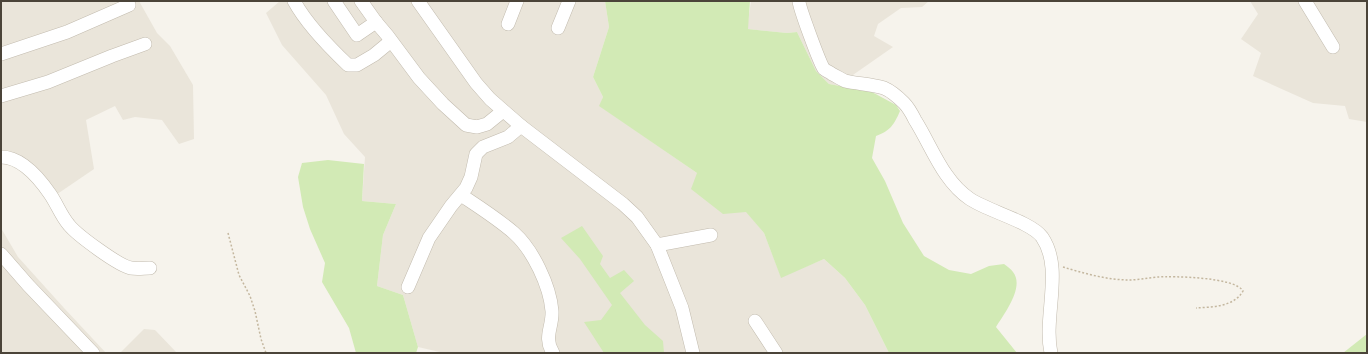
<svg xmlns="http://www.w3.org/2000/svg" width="1368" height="354" font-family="'Archivo Narrow',sans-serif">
  <rect width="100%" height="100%" fill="#f6f3ec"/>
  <g fill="#eae5da">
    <polygon points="1,1 139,1 157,33 170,46 193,85 194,139 179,144 162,120 135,117 123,120 115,106 86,120 94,169 47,201 31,178 17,167 5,164 1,164"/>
    <polygon points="280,1 605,1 609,27 593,77 603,97 600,106 697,173 746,211 764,233 781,277 824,259 845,278 865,305 889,353 444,353 418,347 403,295 377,286 383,235 396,204 362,201 365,157 344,134 326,95 282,45 266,13"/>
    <polygon points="751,1 929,1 922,7 901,8 878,24 874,36 893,47 850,77 850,88 829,84 816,71 797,32 787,33 747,29"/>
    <polygon points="1250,1 1367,1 1367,122 1349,119 1345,106 1313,103 1253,76 1261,53 1241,39 1258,14"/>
    <polygon points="1,228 18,257 64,308 106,353 1,353"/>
    <polygon points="144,329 155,330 177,353 120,353"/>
  </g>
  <g fill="#d2eab5">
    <path d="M605 1H750L748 29 787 33 797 32 816 71 829 84 872 92 896 105 900 111C894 125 890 131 876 136L872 158 885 181 903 223 924 256 949 270 971 274 989 266 1004 264C1007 266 1011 269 1013 272 1025 287 1004 314 996 327L1017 353H889L865 305 845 278 824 259 781 278 764 233 746 212 723 214 691 189 697 173 599 106 603 97 593 77 609 27Z"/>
    <polygon points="328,160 364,164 362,201 396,204 383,235 377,286 403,295 418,347 416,353 356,353 349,328 322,282 325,263 310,229 303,207 298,177 302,163"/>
    <polygon points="582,226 603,256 600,264 610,278 624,270 634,281 620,293 645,325 663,341 664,353 604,353 584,322 601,320 612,305 580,259 561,238"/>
    <polygon points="1367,334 1367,353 1343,353"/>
  </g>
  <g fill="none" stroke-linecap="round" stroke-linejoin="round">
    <defs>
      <g id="minor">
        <path d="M294 1C307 25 329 47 348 65H357L374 55 391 41"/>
        <polyline points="334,1 357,35 376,22"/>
        <polyline points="361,1 376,22 387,35 419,78 443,104 466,125 477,127 487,124 503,111"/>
        <polyline points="418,1 476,83 490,99 521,126 623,204 637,217 657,245 682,308 693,353"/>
        <path d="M799 1C799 7 820 64 824 69 826 71 830 72 832 74 836 76 841 79 845 81 858 84 871 84 884 88 891 91 898 97 904 103 908 107 912 114 915 120 932 147 943 181 970 199 988 211 1031 222 1042 237 1064 269 1043 316 1051 353"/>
        <polyline points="1305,1 1333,47"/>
        <polyline points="508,24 517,1"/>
        <polyline points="558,28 569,1"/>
        <polyline points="1,54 67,32 129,5"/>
        <polyline points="1,96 48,82 112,56 145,44"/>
        <path d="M1 157C22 157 39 178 50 194 57 204 61 216 69 225 77 235 119 266 131 268 137 269 144 268 150 268"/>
        <path d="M461 195C479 207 498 219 514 233 533 250 550 286 552 311 553 327 543 337 553 353"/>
        <polyline points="657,245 711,235"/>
        <polyline points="1,254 28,285 93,353"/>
        <polyline points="408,287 429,238 451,206 466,188 471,177 476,154 483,147 508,137 521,126"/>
        <polyline points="755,321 776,353"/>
      </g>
    </defs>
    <use href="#minor" stroke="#c2bbae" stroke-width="14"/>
    <g stroke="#c4b79f" stroke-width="1.5" stroke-dasharray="2 2" stroke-linecap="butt">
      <polyline points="228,233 239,275 250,296 255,311 261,339 266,353"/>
      <path d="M1063 267C1083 273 1107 280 1129 280 1138 280 1147 278 1157 277 1173 276 1235 277 1243 291 1234 307 1212 307 1196 308"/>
    </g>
    <use href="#minor" stroke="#fff" stroke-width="13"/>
  </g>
  <rect width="1368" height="354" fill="none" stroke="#4b4439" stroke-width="4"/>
</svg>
